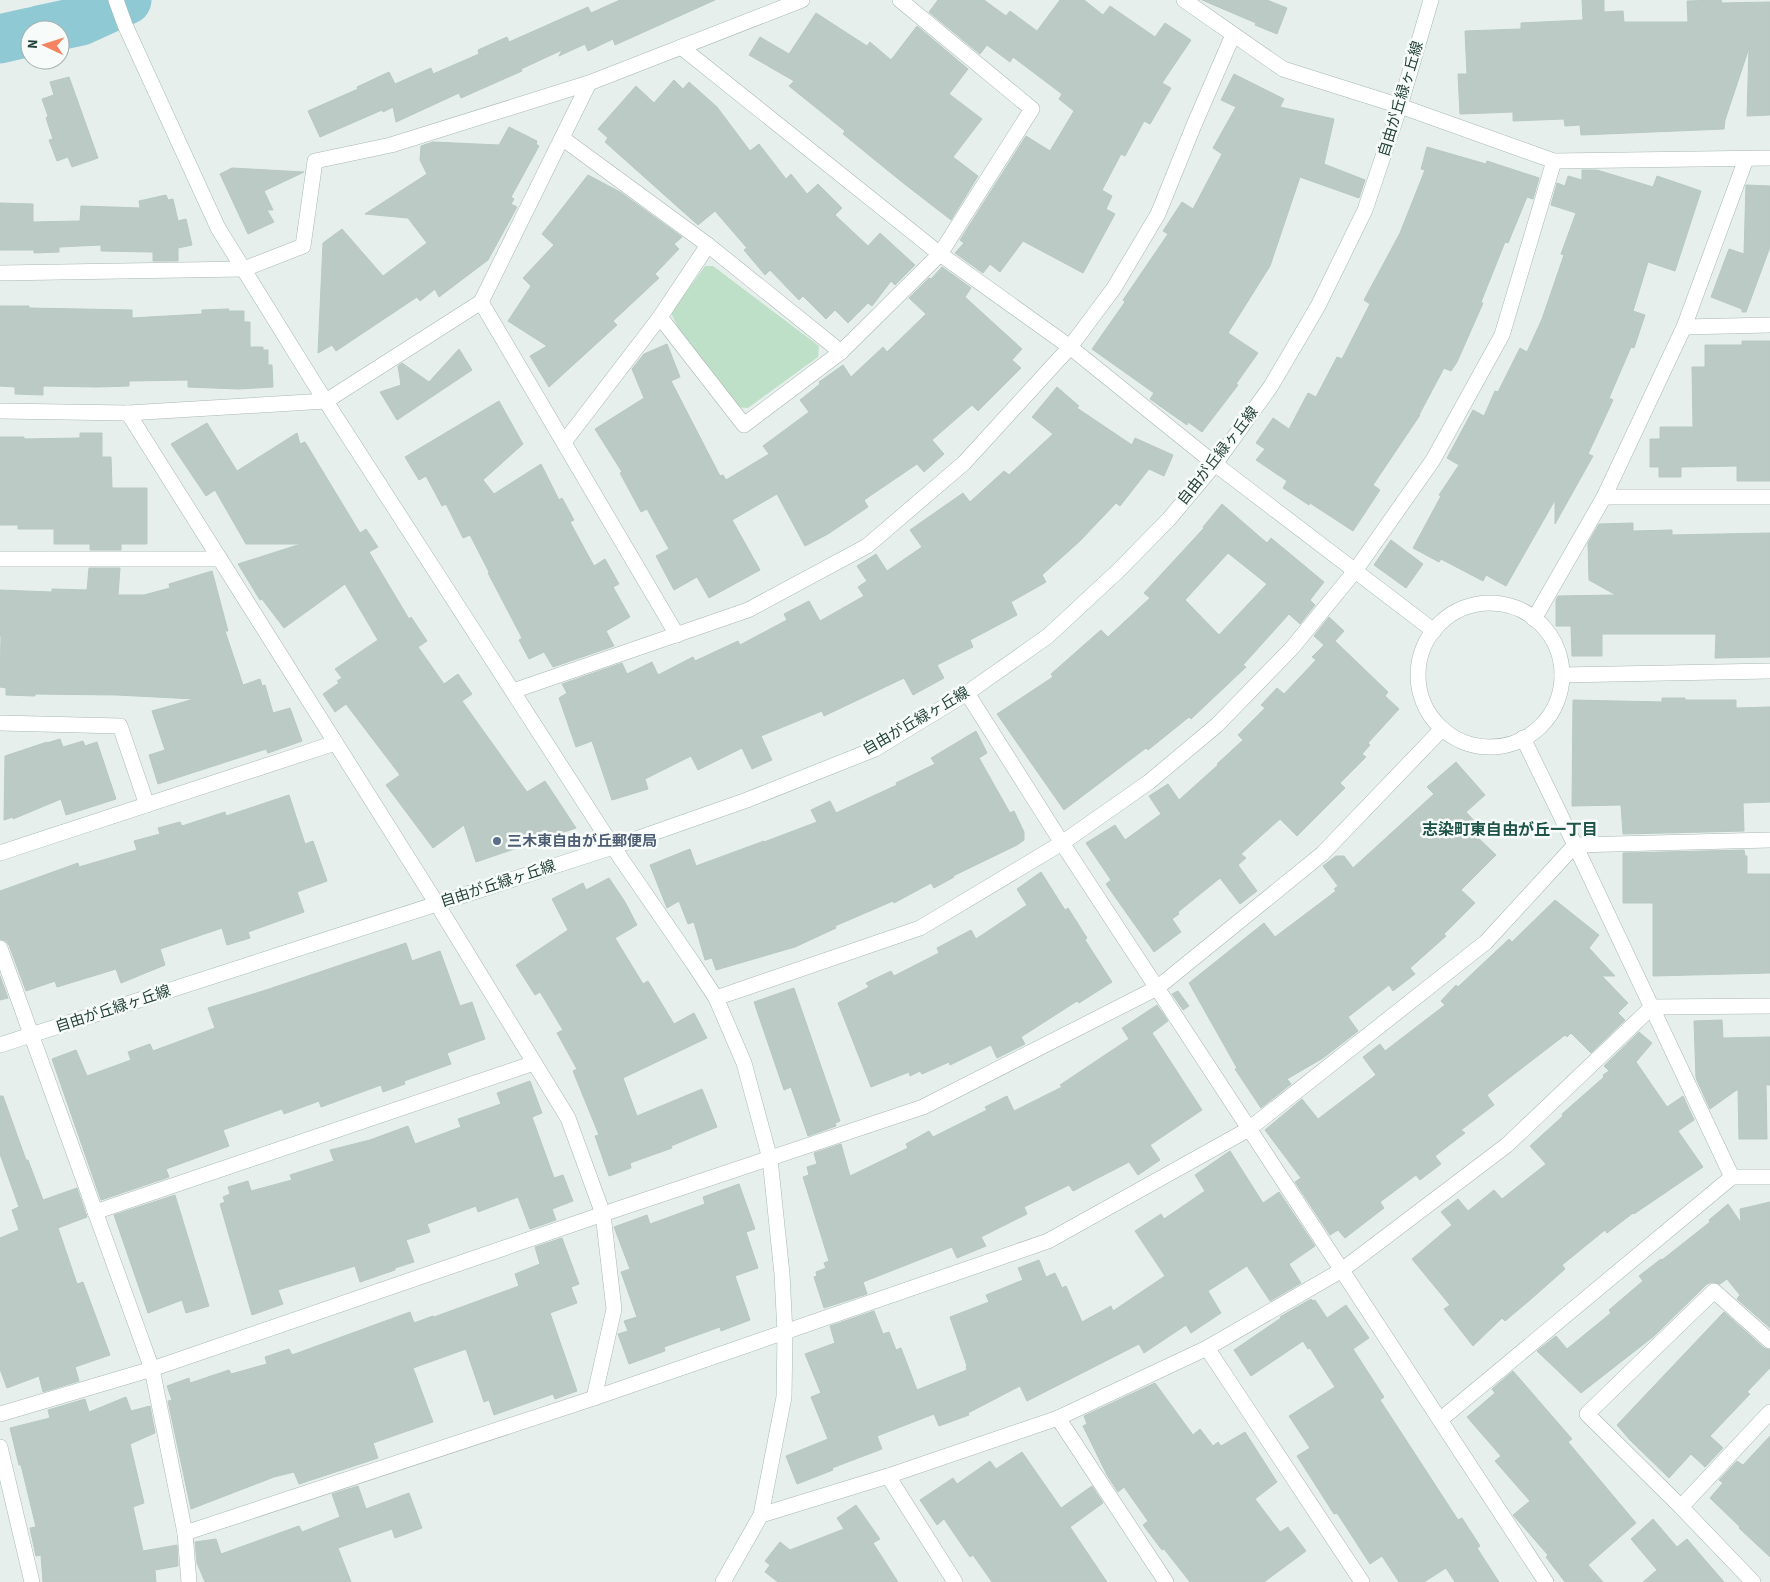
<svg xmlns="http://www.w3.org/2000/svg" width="1770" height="1582" font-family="'Source Sans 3','Noto Sans JP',sans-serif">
  <rect width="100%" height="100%" fill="#e6efeb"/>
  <polygon fill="#bfe0c8" points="705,266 713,266 819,346 818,357 748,408 736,407 683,338 671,313"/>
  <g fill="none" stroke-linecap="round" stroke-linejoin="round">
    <g stroke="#8ec9d4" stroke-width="49">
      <polyline points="39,30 81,21 127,0"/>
      <polyline points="0,39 30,32"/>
    </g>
  </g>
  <g fill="#bbcac4" stroke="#b8c9c2" fill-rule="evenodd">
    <polygon points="620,0 715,0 615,45 613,39 588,51 585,44 559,56 562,50 521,69 522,71 461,98 459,93 396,122 393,107 383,112 382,110 320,137 308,111 358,89 357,87 389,72 395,84 431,68 433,74 479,54 478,50 507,37 509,42 588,7 591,13"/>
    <polygon points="938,0 984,0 1006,16 1010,11 1037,31 1060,0 1084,0 1103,15 1110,6 1155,37 1165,23 1191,40 1162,83 1171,88 1150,124 1144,121 1125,156 1121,154 1102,190 1112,196 1106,209 1115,214 1083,273 1023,241 1000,272 990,264 983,273 955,253 964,243 960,240 1026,136 1050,151 1074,111 1059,99 1062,94 1013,57 1010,62 987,45 980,54 929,12"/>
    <polygon points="1202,0 1267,0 1287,8 1277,34 1255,25 1256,23"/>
    <polygon points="1582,0 1604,0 1604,12 1623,11 1624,22 1688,22 1687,1 1721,0 1722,3 1770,2 1770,115 1747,116 1749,48 1725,120 1724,129 1581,135 1580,125 1565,126 1564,119 1513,121 1513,112 1460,114 1458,74 1467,74 1465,31 1521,29 1521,23 1583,20"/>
    <polygon points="816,13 867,46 870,42 891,60 917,26 968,69 949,94 982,119 953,157 978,176 951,220 902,182 843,134 845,131 789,86 794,81 749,55 760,37 789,54"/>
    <polygon points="1234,74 1284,99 1280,107 1334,119 1324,164 1365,180 1359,198 1300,177 1270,266 1228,333 1258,353 1236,384 1238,385 1202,432 1188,422 1187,425 1150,399 1154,393 1092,349 1125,302 1123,300 1168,234 1163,231 1182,202 1193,209 1222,154 1213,148 1236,107 1221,100"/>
    <polygon points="69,77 98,158 72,167 68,157 57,161 49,140 53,139 46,118 48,116 42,99 54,95 50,82"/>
    <polygon points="674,80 683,89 689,82 717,107 750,151 759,144 786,179 791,174 807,194 818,184 842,208 835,215 868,246 880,233 915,265 895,285 891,281 872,306 868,303 848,323 835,310 826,319 803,296 799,300 770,270 765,275 744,250 747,248 715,211 698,225 605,142 608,138 598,129 636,86 654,103"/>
    <polygon points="509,127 537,141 536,144 539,146 511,197 514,199 511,204 517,207 488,260 439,297 435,289 420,301 417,297 336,351 332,345 318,353 323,243 342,229 383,276 427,243 408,218 365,214 427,174 420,160 421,146 433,142 499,145"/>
    <polygon points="1427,147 1486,164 1487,161 1539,178 1533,199 1527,197 1508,243 1505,242 1481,302 1483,303 1457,362 1451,371 1444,368 1419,415 1420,415 1373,485 1380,490 1353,531 1310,503 1309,505 1283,488 1287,481 1256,460 1265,449 1256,443 1273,418 1289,429 1308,393 1316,397 1337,357 1342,359 1370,304 1364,300 1400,233 1425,170 1421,169"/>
    <polygon points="232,168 304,172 264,191 273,210 267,210 274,222 248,234 220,174"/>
    <polygon points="1582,170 1597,170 1653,187 1657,176 1701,191 1675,271 1648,262 1633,311 1645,315 1634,348 1631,347 1609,398 1613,400 1588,454 1593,456 1555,524 1555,500 1506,586 1486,575 1483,581 1441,559 1439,562 1413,548 1441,496 1439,495 1459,465 1447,458 1473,410 1484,416 1495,391 1498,392 1520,348 1527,352 1542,319 1564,255 1561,254 1576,213 1551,205 1557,183 1565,186 1568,176 1582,180"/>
    <polygon points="588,175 620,192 682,237 674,244 679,249 655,274 659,278 613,321 617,325 549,387 530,356 547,346 508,321 531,286 523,278 554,245 542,234"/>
    <polygon points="1746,185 1770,186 1770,247 1746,312 1742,312 1742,309 1711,297 1729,249 1744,254"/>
    <polygon points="166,195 168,200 173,199 178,221 186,219 192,245 178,248 178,261 153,261 153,252 101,251 101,245 59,247 59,252 34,253 34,250 0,250 0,203 33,204 33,222 80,221 81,206 140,208 139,201"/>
    <polygon points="942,267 971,288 965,297 1022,349 1012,360 1021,368 978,411 972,405 932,440 944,454 924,472 917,464 864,500 868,507 828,534 805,546 777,494 732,520 760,570 709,598 697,577 674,590 656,556 669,549 647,509 641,512 620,473 622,472 595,429 644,398 632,369 644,354 667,344 680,377 671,381 720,476 723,475 726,480 769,454 763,446 809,412 800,400 820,384 819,382 843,365 851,377 883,347 887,352 926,314 909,298 929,278 931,279"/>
    <polygon points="0,306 29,306 29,308 132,310 132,318 202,314 202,310 229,309 228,311 244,311 244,322 250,322 250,347 263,347 263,350 268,350 268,365 272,365 273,387 239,389 188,387 188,380 129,381 129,386 97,387 43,386 43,395 15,394 15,387 0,386"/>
    <polygon points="1742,341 1770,341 1770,481 1737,481 1737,466 1681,467 1681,477 1659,477 1659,467 1650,467 1650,439 1660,439 1660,427 1693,427 1692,367 1705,367 1705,345 1742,345"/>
    <polygon points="459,349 472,370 397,420 380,392 401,385 398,366 402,363 429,382"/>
    <polygon points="1057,387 1079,406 1077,408 1132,445 1135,438 1173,455 1164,476 1149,469 1120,506 1116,503 1080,541 1042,575 1046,582 1011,602 1017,615 970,640 973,647 937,665 944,678 913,695 904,678 824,716 822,711 761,736 772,760 752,769 742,748 698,770 691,756 645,779 648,789 612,800 592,741 576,747 559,698 567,693 562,684 622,663 627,674 652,662 658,675 693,657 695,661 738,641 740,645 787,620 784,614 809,601 820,621 864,596 858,587 867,581 857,566 876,554 887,571 922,547 910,530 963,493 970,502 1004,471 1009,475 1053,434 1032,417"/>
    <polygon points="499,401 523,444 483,480 494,494 541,464 559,500 562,498 574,520 570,522 594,566 605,559 619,584 613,587 630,617 606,631 614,646 553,667 544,652 529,659 519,640 522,638 488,573 489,572 470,535 463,538 446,504 442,506 426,476 419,480 405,457"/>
    <polygon points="207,423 237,471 297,433 300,444 305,442 360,533 366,529 378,547 369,552 409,619 411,617 427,641 418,647 444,684 458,674 472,694 462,701 527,792 545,781 576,828 476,862 464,825 433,848 386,785 400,775 346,704 335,712 323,694 339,683 337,681 342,678 335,669 378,640 345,584 284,628 262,599 260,600 238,564 301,544 246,544 215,490 206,496 171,444"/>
    <polygon points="80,433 102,433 102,457 111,457 112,488 147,488 147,544 121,544 121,550 90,550 90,544 54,544 54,529 18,529 18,525 0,525 0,437 24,437 24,439 80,438"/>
    <path d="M1222 504 1267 543 1271 538 1324 582 1310 600 1315 605 1300 624 1289 614 1243 665 1246 667 1191 719 1189 717 1148 750 1146 748 1064 810 997 714 1053 677 1051 674 1101 630 1108 637 1150 598 1144 593 1204 528 1203 527ZM1228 553 1267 584 1219 635 1185 600Z"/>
    <polygon points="1633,523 1633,531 1672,530 1672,535 1770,533 1770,657 1715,658 1716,634 1602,634 1602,656 1572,656 1571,626 1556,626 1556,600 1558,596 1616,595 1589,580 1588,543 1599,524"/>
    <polygon points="1391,540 1423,564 1406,588 1374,565"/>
    <polygon points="89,568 120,568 118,595 144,595 170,588 169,584 212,571 228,631 225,631 243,685 260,679 262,686 265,685 273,713 290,708 302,741 268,753 266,749 158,784 149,755 165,750 152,711 194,699 117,695 35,694 35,696 6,695 6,688 0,687 1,636 0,636 0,590 52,592 52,589 87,590"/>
    <polygon points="1329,617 1344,631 1335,641 1388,692 1385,696 1399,709 1368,743 1370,745 1362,754 1366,757 1340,783 1345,788 1297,836 1280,819 1241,854 1246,858 1238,865 1257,891 1240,904 1220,878 1178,912 1179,914 1172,919 1181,932 1154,952 1106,884 1111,880 1086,843 1115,825 1125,840 1161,814 1149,796 1168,784 1179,800 1218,765 1217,764 1243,740 1238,735 1265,708 1261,705 1277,688 1284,694 1316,660 1312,657 1324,645 1314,636"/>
    <polygon points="1662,698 1685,698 1685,700 1736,700 1736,708 1770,707 1770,802 1743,803 1744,831 1623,834 1621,805 1572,806 1573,700 1662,702"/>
    <polygon points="976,731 987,753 979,758 1010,813 1014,811 1024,832 1024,840 1017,845 953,876 954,877 934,888 931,883 894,903 893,901 835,926 836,928 795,947 716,970 712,958 705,960 694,922 688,924 679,901 667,908 650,865 690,849 696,866 764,841 764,842 817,822 811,810 830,801 836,813 897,785 896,783 935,764 931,758"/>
    <polygon points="60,739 63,747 83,741 85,746 97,742 116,799 66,815 61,799 13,819 13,817 4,820 5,756 47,742 47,743"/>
    <polygon points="1456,762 1485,795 1466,812 1479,826 1472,832 1496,855 1461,890 1475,903 1444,934 1446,936 1410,968 1415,974 1393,991 1389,985 1348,1017 1358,1031 1323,1058 1287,1079 1291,1084 1261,1108 1235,1069 1237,1068 1189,983 1264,923 1275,937 1336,891 1334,889 1338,886 1323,866 1336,856 1344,856 1353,868 1434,794 1427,787"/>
    <polygon points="289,795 305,844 313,841 327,881 297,892 304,912 248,932 250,938 227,945 222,928 160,949 165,965 121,983 116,969 57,987 55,981 26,991 9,945 6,941 0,939 0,891 78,863 79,867 137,850 134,841 160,834 158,828 180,822 182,826 225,812 226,816"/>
    <polygon points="1744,850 1745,856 1747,856 1747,874 1770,874 1770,973 1653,976 1653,903 1623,903 1623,853"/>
    <polygon points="1041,872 1065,910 1068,908 1087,938 1085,940 1112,982 1079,1003 1077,1001 1021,1037 1025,1044 997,1058 991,1045 950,1065 949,1062 922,1074 920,1071 910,1076 909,1072 871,1087 838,1003 869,987 866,983 891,971 894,976 939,953 937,948 971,930 976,939 1027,905 1017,889"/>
    <polygon points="609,878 625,902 637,925 615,938 643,984 648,981 674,1024 694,1013 707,1038 623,1078 637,1116 702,1089 717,1127 671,1146 672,1148 630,1163 631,1168 609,1176 595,1136 599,1135 573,1071 577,1069 557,1033 563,1030 540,992 535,995 516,965 568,930 552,899 583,883 586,890"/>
    <polygon points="1555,900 1599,935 1589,948 1615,976 1602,976 1628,1003 1618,1013 1625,1020 1591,1053 1571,1033 1567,1037 1565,1035 1487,1095 1494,1105 1461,1130 1465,1133 1435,1156 1441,1164 1420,1180 1416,1175 1380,1202 1384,1208 1345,1238 1338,1230 1330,1235 1295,1182 1301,1178 1265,1130 1302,1099 1318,1119 1376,1075 1363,1057 1380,1044 1385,1051 1445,1005 1441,1001 1456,985 1458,987 1509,939 1512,942"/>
    <polygon points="406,943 412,961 440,951 460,1006 472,1002 485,1039 447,1053 451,1064 404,1081 405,1084 383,1092 381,1085 321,1107 319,1101 284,1114 282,1109 223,1130 229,1146 166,1169 169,1177 101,1200 52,1059 76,1050 87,1076 131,1060 128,1052 150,1044 153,1051 215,1028 208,1008 266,990"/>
    <polygon points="0,976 8,998 0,1000"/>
    <polygon points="794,988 840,1121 835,1123 836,1126 808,1136 791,1087 784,1090 754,1002"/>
    <polygon points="1178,991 1189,1006 1183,1010 1172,994"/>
    <polygon points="1157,1005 1168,1021 1152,1033 1202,1110 1150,1145 1160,1160 1138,1175 1129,1162 1073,1191 1069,1185 1024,1207 1027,1214 981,1237 986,1246 957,1258 952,1247 863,1282 867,1294 824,1308 814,1277 817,1276 816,1272 826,1268 824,1263 829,1261 803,1177 809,1175 807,1167 817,1164 814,1153 841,1144 850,1176 908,1148 906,1144 929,1131 933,1137 987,1110 985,1107 1007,1096 1014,1111 1062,1087 1060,1085 1129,1039 1122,1028"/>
    <polygon points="1722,1020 1723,1038 1770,1037 1770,1085 1766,1085 1767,1139 1739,1139 1738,1089 1710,1109 1696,1078 1694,1021"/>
    <polygon points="1639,1032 1652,1043 1636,1062 1667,1107 1683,1096 1694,1120 1678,1131 1703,1167 1634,1214 1633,1213 1607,1233 1605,1230 1562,1265 1565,1269 1530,1300 1505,1321 1502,1318 1473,1346 1444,1309 1450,1305 1412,1259 1452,1225 1441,1212 1458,1199 1468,1211 1494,1190 1502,1199 1546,1164 1530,1146 1563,1116 1562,1114 1604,1077 1603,1075 1609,1071 1604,1066"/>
    <polygon points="530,1081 542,1113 532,1117 554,1178 563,1175 573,1201 552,1209 556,1220 530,1229 518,1197 478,1212 476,1206 427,1224 430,1232 406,1240 414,1262 395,1268 395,1270 360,1282 355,1266 278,1290 283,1304 252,1315 220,1204 225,1202 223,1197 230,1194 228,1187 248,1181 251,1191 292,1180 290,1175 334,1161 330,1150 370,1140 408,1126 415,1144 461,1127 458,1119 501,1104 497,1093"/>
    <polygon points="0,1096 3,1096 26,1160 28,1160 43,1200 77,1188 87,1217 58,1228 77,1284 83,1282 110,1355 75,1367 79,1381 43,1392 39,1376 7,1388 0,1369 0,1238 19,1230 12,1210 19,1207 0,1154"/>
    <polygon points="1230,1151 1263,1203 1279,1192 1315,1246 1289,1264 1301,1283 1270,1301 1247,1266 1208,1291 1221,1313 1191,1333 1186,1325 1144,1353 1139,1344 1027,1401 1020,1386 968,1413 969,1415 939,1426 934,1414 877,1436 882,1449 832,1468 833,1470 797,1484 786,1456 828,1439 811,1397 821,1393 805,1354 835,1343 830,1326 874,1311 883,1334 889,1332 896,1350 901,1348 917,1390 967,1370 966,1367 967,1366 950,1317 989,1302 986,1295 1023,1280 1018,1268 1039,1260 1046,1277 1055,1273 1062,1288 1066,1286 1082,1322 1111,1306 1113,1311 1165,1276 1135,1231 1161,1214 1164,1219 1205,1191 1195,1175"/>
    <polygon points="739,1184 755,1229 746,1232 758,1268 735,1276 750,1320 721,1331 720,1327 664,1347 665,1351 629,1364 618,1334 628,1331 624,1321 637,1317 621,1272 630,1269 614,1227 647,1215 650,1224 705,1204 703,1197"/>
    <polygon points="175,1195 209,1306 186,1313 182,1300 148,1313 114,1215"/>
    <polygon points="1770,1202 1770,1328 1737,1299 1740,1295 1727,1279 1720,1284 1712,1282 1707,1284 1654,1336 1581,1393 1537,1351 1556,1336 1567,1349 1611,1313 1609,1310 1643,1281 1639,1276 1661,1259 1662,1260 1710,1222 1709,1220 1728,1204 1741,1223 1740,1209"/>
    <polygon points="562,1238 579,1284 571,1287 577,1303 550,1313 577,1391 555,1399 553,1394 494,1415 489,1400 484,1402 466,1349 413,1368 433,1422 373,1443 378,1458 299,1484 294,1472 274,1477 191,1509 168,1401 172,1400 167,1386 189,1378 190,1383 229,1370 231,1374 267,1364 265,1357 289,1349 292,1355 410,1312 414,1323 433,1316 434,1317 519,1286 515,1274 540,1264 535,1247"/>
    <polygon points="1311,1299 1313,1301 1315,1300 1327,1318 1346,1305 1369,1338 1353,1349 1384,1397 1380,1400 1458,1520 1462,1518 1480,1546 1477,1548 1499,1582 1455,1582 1446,1568 1424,1582 1399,1582 1382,1556 1370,1564 1337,1513 1334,1514 1297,1456 1310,1448 1289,1416 1335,1387 1310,1348 1308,1349 1303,1341 1251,1376 1234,1350 1281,1318 1280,1317"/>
    <polygon points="1724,1312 1764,1348 1770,1350 1770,1368 1747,1392 1750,1394 1710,1436 1723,1448 1705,1467 1691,1454 1669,1478 1630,1440 1617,1425"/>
    <polygon points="1513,1371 1572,1439 1568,1442 1636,1523 1588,1565 1603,1582 1565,1582 1546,1557 1548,1555 1513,1515 1530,1501 1495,1461 1501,1456 1467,1417 1495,1393 1492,1389"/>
    <polygon points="1155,1383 1193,1435 1200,1429 1213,1446 1218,1442 1221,1446 1245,1432 1277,1482 1255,1499 1280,1532 1288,1527 1306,1551 1264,1582 1190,1582 1164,1549 1162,1550 1143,1525 1148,1521 1124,1487 1118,1492 1107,1475 1083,1426 1087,1424 1084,1416"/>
    <polygon points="126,1397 131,1411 150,1406 155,1433 130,1444 144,1503 133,1507 143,1551 177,1545 178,1566 155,1570 156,1582 43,1582 41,1555 36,1556 30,1528 36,1527 21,1465 19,1465 10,1428 50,1418 48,1410 85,1399 89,1412"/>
    <polygon points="1770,1436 1770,1557 1739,1528 1740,1527 1710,1498 1723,1483 1719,1480 1737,1461 1743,1465"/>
    <polygon points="1022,1452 1061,1508 1092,1486 1103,1503 1070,1527 1107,1582 992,1582 973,1555 970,1557 944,1519 937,1525 920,1500 953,1478 957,1484 990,1461 996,1469"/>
    <polygon points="358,1486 366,1509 409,1493 422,1528 395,1538 392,1529 338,1548 351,1582 205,1582 197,1563 195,1542 216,1539 221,1554 299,1526 302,1532 340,1517 332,1494"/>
    <polygon points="856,1505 880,1539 873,1543 898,1582 778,1582 765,1572 770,1565 765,1561 780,1542 790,1550 844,1529 837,1518"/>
    <polygon points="1653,1519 1677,1547 1687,1539 1724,1582 1643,1582 1657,1570 1631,1539"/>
  </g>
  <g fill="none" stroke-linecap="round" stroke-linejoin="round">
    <defs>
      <g id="street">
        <polyline points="1184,0 1283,69 1400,106 1554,161 1770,158"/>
        <polyline points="681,47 940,254 1070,347 1215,464 1434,631"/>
        <polyline points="562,138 708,245 841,352"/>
        <polyline points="0,273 244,269 303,246 315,161 391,145 589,83 802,0"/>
        <polyline points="481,302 677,635"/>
        <polyline points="660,317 744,425 841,352 940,254 1032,109 900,0"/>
        <polyline points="1684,327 1770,325"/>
        <polyline points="0,411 128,413 326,401 481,302 589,83"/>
        <polyline points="128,413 437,904 568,1118 603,1214 614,1309 594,1398"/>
        <polyline points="565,441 660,317 708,245"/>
        <polyline points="1604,497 1770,497"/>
        <polyline points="0,559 220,559"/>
        <circle cx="1490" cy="675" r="72"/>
        <polyline points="1534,619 1604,497 1684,327 1746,159"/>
        <polyline points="1562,675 1770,671"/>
        <polyline points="513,691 748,610 867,546 964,463 1070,347 1114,288 1158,214 1194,125 1233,35"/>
        <polyline points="967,693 1062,843 1546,1582"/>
        <polyline points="0,723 120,726 147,805"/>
        <polyline points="1523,738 1575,845 1732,1177"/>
        <polyline points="0,853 335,743"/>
        <polyline points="0,948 152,1369 185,1533 189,1582"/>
        <polyline points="716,998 920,928 1062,843 1149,782 1217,725 1292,648 1355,571 1433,460 1502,335 1554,161"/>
        <polyline points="95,1212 534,1063"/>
        <polyline points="1207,1348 1362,1582"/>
        <polyline points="0,1414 152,1369 603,1214 923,1107 1157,988 1322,854 1442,729"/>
        <polyline points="1058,1418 1166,1582"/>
        <polyline points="1440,1420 1732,1177 1770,1177"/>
        <polyline points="0,1447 32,1582"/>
        <polyline points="888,1476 955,1582"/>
        <polyline points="1681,1507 1770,1412"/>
        <polyline points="761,1515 888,1476 1058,1418 1207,1348 1342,1270 1507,1145 1652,1007 1770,1006"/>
        <polyline points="185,1533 594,1398 1048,1241 1249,1129 1486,942 1575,845 1770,840"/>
        <polyline points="1753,1582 1681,1507 1587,1414 1714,1291 1770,1341"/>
      </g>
      <g id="secondary">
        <polyline points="116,0 125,25 218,228 314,383 613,847 693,963 716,998 744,1063 770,1159 782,1274 785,1333 784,1397 761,1515 723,1582"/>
        <polyline points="0,1045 613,847 747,800 875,749 967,693 1048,636 1119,570 1169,519 1215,464 1271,386 1318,306 1365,210 1400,106 1431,0"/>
      </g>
    </defs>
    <use href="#street" stroke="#a8b8b2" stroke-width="16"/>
    <use href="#secondary" stroke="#a4bbb3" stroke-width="16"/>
    <use href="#street" stroke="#fff" stroke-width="15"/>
    <use href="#secondary" stroke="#fff" stroke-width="15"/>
  </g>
  <circle fill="#5c6f8a" stroke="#f7fbf9" stroke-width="2" cx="497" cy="841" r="5"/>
  <g text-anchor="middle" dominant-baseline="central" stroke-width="5" stroke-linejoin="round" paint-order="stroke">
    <g font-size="15" fill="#24423a" stroke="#f7fbf9">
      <text transform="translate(1401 99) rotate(-73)">自由が丘緑ヶ丘線</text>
      <text transform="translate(1218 456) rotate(-52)">自由が丘緑ヶ丘線</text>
      <text transform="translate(916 721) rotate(-30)">自由が丘緑ヶ丘線</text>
      <text transform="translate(498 884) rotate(-18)">自由が丘緑ヶ丘線</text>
      <text transform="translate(113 1009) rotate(-18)">自由が丘緑ヶ丘線</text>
    </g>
    <g font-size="15" font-weight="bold" fill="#4e5e75" stroke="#f7fbf9" text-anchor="start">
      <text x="507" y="841">三木東自由が丘郵便局</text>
    </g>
    <g font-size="16" font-weight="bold" fill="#1f5548" stroke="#f7fbf9">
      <text x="1510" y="830">志染町東自由が丘一丁目</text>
    </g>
  </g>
  <g transform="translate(45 45) rotate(274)"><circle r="24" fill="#f7fbf9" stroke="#a3b1ad"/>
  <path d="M0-4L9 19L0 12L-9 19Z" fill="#f4845f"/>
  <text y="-8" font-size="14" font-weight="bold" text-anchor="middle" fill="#24423a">N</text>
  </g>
</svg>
